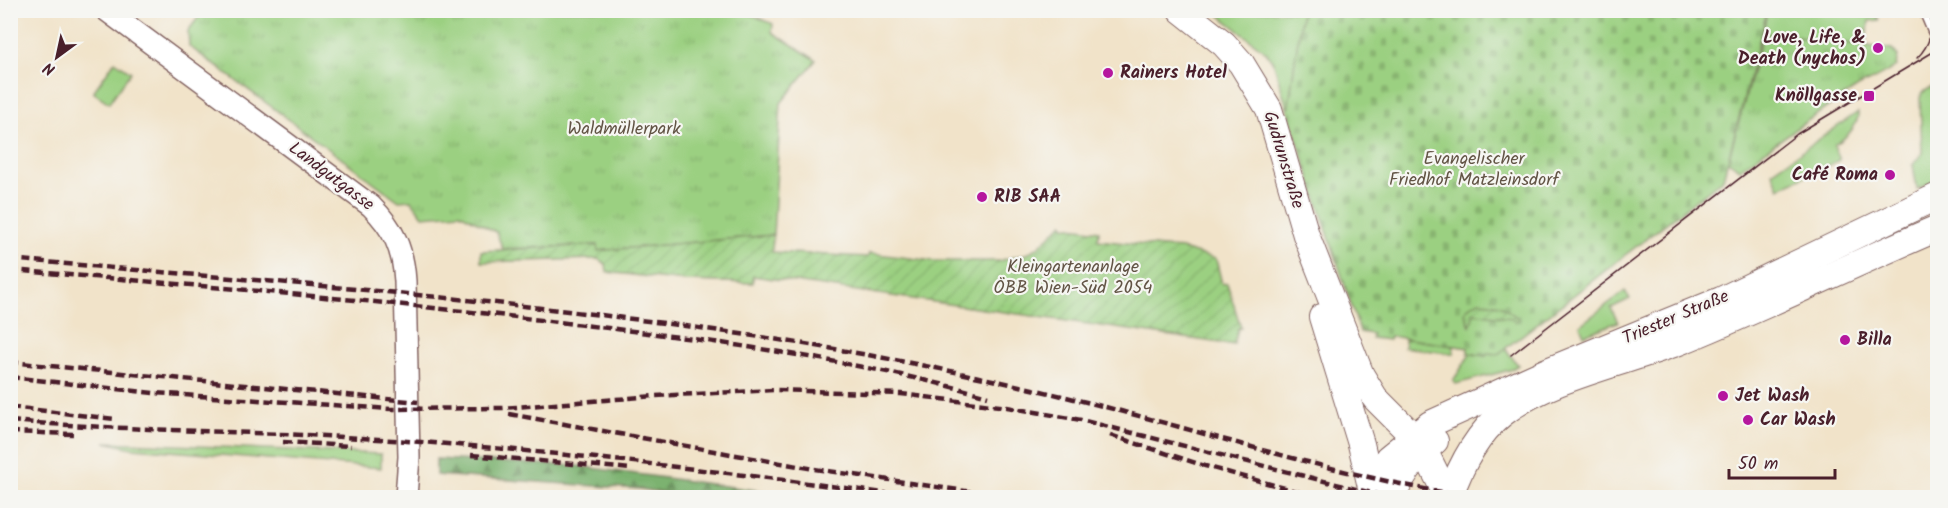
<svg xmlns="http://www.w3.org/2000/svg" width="1948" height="508" font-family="Kalam,sans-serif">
  <defs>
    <pattern id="forest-firs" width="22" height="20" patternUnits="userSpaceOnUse" patternTransform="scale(1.5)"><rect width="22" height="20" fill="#7cb26f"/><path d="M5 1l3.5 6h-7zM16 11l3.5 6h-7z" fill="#68905b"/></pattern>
    <pattern id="cemetery-stones" width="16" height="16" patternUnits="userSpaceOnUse" patternTransform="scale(1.5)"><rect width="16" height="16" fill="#9bd081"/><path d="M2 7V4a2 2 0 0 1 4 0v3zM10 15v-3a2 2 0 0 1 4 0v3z" fill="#87b270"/></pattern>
    <pattern id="park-tufts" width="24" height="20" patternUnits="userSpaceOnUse" patternTransform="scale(1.5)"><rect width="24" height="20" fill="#9bd081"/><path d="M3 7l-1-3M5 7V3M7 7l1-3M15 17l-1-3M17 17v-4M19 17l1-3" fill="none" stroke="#87b270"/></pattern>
    <pattern id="garden-furrows" width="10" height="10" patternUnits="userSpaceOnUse" patternTransform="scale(1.5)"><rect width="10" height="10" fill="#9bd081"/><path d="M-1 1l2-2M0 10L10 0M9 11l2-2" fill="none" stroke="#87b270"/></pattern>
  </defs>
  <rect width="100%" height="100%" fill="#f6f6f2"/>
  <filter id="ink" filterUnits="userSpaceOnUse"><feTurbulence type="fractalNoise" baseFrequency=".0167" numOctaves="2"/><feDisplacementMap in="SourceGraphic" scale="12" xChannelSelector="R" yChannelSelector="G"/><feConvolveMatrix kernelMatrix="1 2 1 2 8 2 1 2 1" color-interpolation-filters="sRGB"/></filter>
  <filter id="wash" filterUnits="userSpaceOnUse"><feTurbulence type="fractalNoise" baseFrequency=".008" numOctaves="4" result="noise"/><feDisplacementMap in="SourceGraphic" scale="24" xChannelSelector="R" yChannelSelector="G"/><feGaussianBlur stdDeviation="1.35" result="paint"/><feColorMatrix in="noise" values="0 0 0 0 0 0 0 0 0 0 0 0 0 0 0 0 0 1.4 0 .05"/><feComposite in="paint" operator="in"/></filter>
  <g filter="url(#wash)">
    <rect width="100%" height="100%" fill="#f1e3c9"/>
    <g fill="#9bd081" stroke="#727856" stroke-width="1.5">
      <polygon points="1222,11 1302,11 1288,111 1274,64 1267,53 1219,15"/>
      <polygon points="1767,11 1875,11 1879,20 1869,21 1865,46 1763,33"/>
      <polygon points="115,61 131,72 109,103 93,92"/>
      <polygon points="1937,84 1937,180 1917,189 1913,165 1922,153 1920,98 1923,92"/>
      <path d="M1858 112C1859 126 1845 139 1834 145L1840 160 1779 188 1772 172Z"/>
      <polygon points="1625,291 1630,299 1611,308 1618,322 1584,335 1580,325"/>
      <polygon points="1409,339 1449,345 1454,347 1453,354 1404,347 1405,340"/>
      <polygon points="1505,348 1518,365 1510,370 1456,384 1453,381 1470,354 1486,356 1487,353 1498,354"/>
      <polygon points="105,442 381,454 381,468 132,448"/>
    </g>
    <polygon fill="url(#forest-firs)" stroke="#63684d" stroke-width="1.5" points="436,459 577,466 806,497 702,498 639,489 436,475"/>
    <polygon fill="url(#cemetery-stones)" stroke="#727856" stroke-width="1.5" points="1302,11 1767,11 1723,179 1498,354 1487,353 1486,356 1468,353 1468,348 1390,336 1389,340 1372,338 1372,334 1360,332 1288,111"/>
    <g fill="url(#park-tufts)" stroke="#727856" stroke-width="1.5">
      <polygon points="204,10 741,10 773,24 772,32 816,60 781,103 773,235 597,251 596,245 503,249 496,232 460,213 423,216 411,200 399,201 189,46 188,31"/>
      <path d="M1763 33 1892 49 1898 56 1896 66C1883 76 1868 81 1855 89 1816 114 1778 141 1740 169L1728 161Z"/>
    </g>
    <g fill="url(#garden-furrows)" stroke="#727856" stroke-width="1.5">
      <polygon points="1063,223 1064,226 1099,231 1098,240 1182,249 1216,259 1222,284 1227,283 1241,328 1238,328 1234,345 753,276 753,283 685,281 607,272 606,264 598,259 481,262 481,251 597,245 598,251 773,235 772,252 868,257 869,253 934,261 998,261 1026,254 1038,247"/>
      <polygon points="1479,301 1500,305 1519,319 1515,322 1511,318 1474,313 1470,326 1465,313 1467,308"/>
    </g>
  </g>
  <g filter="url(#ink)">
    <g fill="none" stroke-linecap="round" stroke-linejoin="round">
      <defs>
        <g id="minor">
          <path d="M106 10 371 206C394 229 403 249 405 281L409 457 406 497"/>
          <polyline points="1930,10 1938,29"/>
        </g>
        <g id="major">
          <polyline points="1181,10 1224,44 1241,63 1269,109 1306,235 1361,375 1375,398 1413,436 1424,450 1448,498"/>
          <polyline points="1322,317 1361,444 1371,487"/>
          <path d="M1394 494C1403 472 1417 456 1435 441"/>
          <polyline points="1370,498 1375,477 1388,458 1430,424 1545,372 1721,300 1938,196"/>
          <path d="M1449 498C1460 467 1476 435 1502 414 1547 378 1625 363 1679 342 1766 307 1851 265 1938 228"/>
        </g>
      </defs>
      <use href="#minor" stroke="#846462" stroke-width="24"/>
      <use href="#major" stroke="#846462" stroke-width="28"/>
      <use href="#minor" stroke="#fff" stroke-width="21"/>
      <use href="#major" stroke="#fff" stroke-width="26"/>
      <g stroke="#4a1f2b" stroke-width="1.5">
        <path d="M1917 58C1930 45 1935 28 1929 10"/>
        <polyline points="1511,355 1797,134 1938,49"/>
      </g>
      <g stroke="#4a1f2b" stroke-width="4.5" stroke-dasharray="9 4.5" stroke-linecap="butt">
        <path d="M10 259C305 285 604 305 895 360 973 375 1051 392 1128 413 1244 444 1358 480 1477 498"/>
        <path d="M10 270C193 285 376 300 558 322 703 339 846 358 988 396"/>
        <polyline points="10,362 418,402"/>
        <polyline points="10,377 154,393 391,409 503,408 655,396 775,390 901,394 1007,407 1081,420 1392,498"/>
        <polyline points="10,407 115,419"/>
        <polyline points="509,414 814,469 1013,498"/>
        <path d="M10 421C133 431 256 431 378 439 561 451 741 474 922 498"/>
        <polyline points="10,432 73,434"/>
        <polyline points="1110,435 1205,466 1321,498"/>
        <polyline points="283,442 351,446"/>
        <polyline points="471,455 632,469"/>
      </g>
    </g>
  </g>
  <g fill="#b5179e" stroke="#f6f6f2" stroke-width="2">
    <circle cx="1878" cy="48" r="6"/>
    <circle cx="1108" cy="73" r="6"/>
    <rect x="1863" y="90" width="12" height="12" rx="3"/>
    <circle cx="1890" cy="175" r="6"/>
    <circle cx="982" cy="197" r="6"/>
    <circle cx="1845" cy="340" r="6"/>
    <circle cx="1723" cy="396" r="6"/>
    <circle cx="1748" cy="420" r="6"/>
  </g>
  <g text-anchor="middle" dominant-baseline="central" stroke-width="4.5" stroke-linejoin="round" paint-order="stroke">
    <g font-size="18" font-weight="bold" fill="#4a1f2b" stroke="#f6f6f2" text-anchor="start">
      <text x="1866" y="38" text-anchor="end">Love, Life, &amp;<tspan x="1866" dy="21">Death (nychos)</tspan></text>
      <text x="1120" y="73">Rainers Hotel</text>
      <text x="1857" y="96" text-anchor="end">Knöllgasse</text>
      <text x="1878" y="175" text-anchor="end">Café Roma</text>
      <text x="994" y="197">RIB SAA</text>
      <text x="1857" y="340">Billa</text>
      <text x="1735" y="396">Jet Wash</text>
      <text x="1760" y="420">Car Wash</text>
    </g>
    <g font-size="18" fill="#625445" stroke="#f6f6f2">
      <text x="624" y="129">Waldmüllerpark</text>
      <text x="1474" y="159">Evangelischer<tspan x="1474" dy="21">Friedhof Matzleinsdorf</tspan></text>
      <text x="1073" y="267">Kleingartenanlage<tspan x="1073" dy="21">ÖBB Wien-Süd 2054</tspan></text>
    </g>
    <g font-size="18" fill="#4a1f2b" stroke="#f6f6f2">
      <text transform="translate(1283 160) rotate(73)">Gudrunstraße</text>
      <text transform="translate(331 177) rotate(37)">Landgutgasse</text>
      <text transform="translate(1676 318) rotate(-23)">Triester Straße</text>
    </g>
  </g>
  <rect width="1948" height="508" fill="none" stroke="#f6f6f2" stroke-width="36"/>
  <g transform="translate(57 57) rotate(213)" stroke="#f6f6f2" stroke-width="4.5" paint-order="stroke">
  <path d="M0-4.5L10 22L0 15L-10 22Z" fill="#4a1f2b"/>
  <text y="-9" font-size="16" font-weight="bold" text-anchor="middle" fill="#4a1f2b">N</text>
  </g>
  <path d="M1729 469v9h106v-9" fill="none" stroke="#4a1f2b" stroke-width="3"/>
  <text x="1738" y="469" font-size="18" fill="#4a1f2b" stroke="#f6f6f2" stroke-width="4.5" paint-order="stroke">50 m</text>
</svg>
